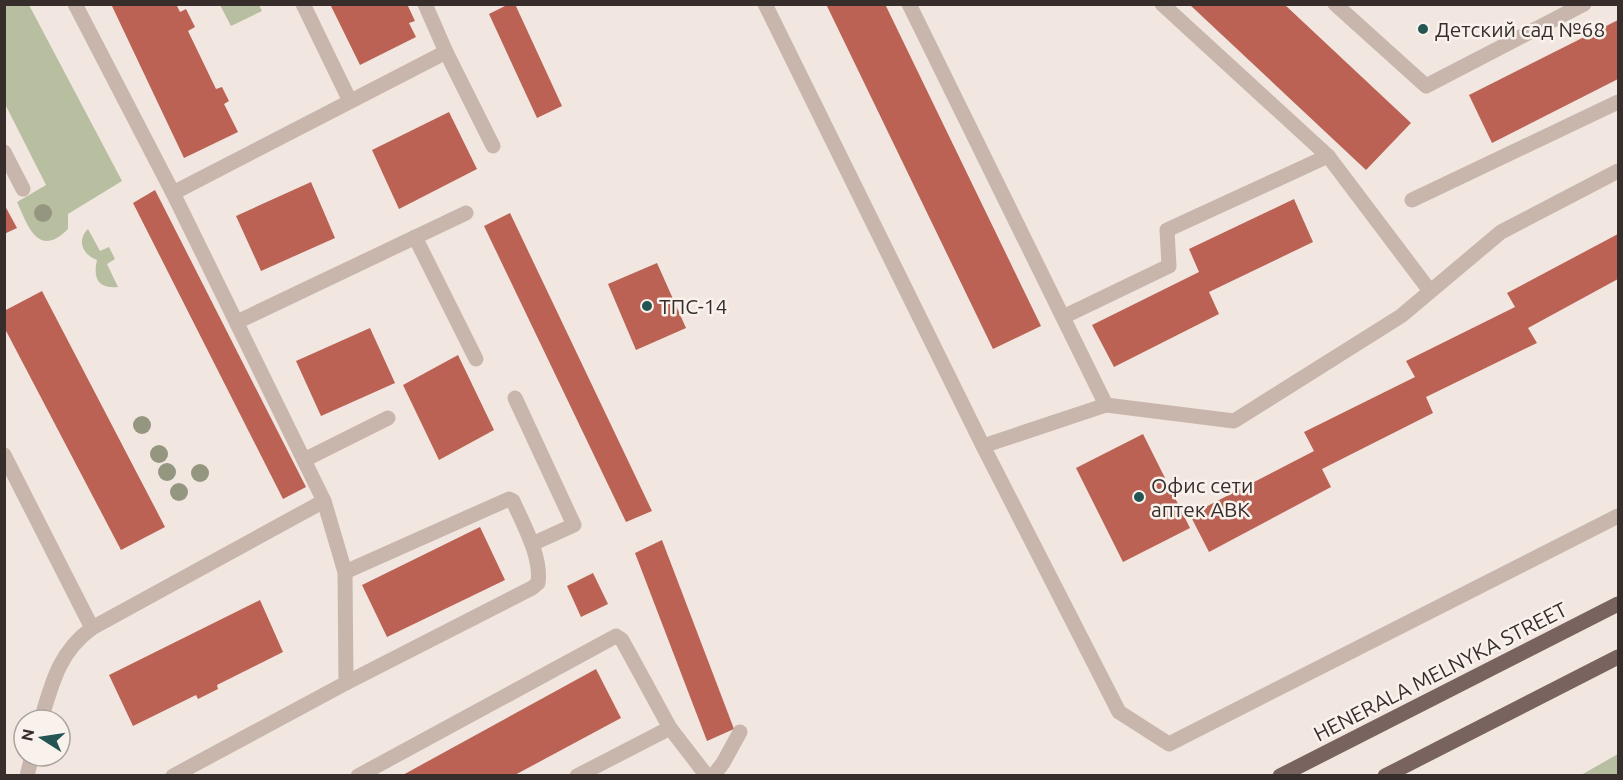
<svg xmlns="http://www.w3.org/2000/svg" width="1623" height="780" font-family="Ubuntu,sans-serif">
  <rect width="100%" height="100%" fill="#f1e7e0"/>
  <g fill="#b8bfa1">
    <path d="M5 4 29 5 122 181 68 214V229C38 259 28 226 17 202L46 185 5 104Z"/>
    <polygon points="220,5 259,5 262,11 231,26"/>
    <path d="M88 229 100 251 109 247 115 259 107 264 118 287C97 289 93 277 97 260 83 255 76 240 88 229Z"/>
    <polygon points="1618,754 1618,775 1581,775"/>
  </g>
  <g fill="#bb6254">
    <polygon points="111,4 176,4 180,12 186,9 195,27 188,31 216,89 222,87 229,101 224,104 238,132 184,158"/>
    <polygon points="330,4 407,4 415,21 409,23 416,37 360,65"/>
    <polygon points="509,4 515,4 562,106 537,118 489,14"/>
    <polygon points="826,4 885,4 1041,326 993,349"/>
    <polygon points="1189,4 1284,4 1411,123 1366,170"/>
    <polygon points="1618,20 1618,79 1492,143 1469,95"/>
    <polygon points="449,112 477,169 399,209 372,150"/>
    <polygon points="311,182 335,238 261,271 236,216"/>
    <polygon points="155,190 306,487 283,499 133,203"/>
    <polygon points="1294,199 1313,242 1209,292 1219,314 1114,367 1092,325 1199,272 1189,249"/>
    <polygon points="4,204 17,228 4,234"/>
    <polygon points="510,213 652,511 626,522 484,226"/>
    <polygon points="1618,234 1618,279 1528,328 1537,343 1426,397 1433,413 1322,469 1331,487 1209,552 1190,515 1314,451 1304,432 1415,377 1406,361 1515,307 1507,293"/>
    <polygon points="657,263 686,328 636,350 608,284"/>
    <polygon points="42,291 165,527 121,550 4,327 4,311"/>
    <polygon points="370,328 395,383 321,416 296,361"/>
    <polygon points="458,355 494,430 439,460 403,385"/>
    <polygon points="1143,434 1190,528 1123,562 1076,468"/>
    <polygon points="480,527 505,580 387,637 362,585"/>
    <polygon points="662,540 734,729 707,741 635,553"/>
    <polygon points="593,573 608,604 581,617 567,586"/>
    <polygon points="260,600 283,652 217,685 218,689 198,699 196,695 133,726 109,675"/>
    <polygon points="596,669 621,718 513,776 401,776"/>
  </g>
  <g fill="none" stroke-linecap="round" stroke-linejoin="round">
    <g stroke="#c8b6ad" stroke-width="15">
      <polyline points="75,4 173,193 324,501 345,572 346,683"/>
      <polyline points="303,4 350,101"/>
      <polyline points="765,4 983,446 1119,712 1169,744 1618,516"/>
      <polyline points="909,4 1106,405"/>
      <polyline points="1162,4 1328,156 1430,291"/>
      <polyline points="1335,4 1426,86 1584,4"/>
      <polyline points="446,52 493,146"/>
      <polyline points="4,152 23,189"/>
      <polyline points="173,193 446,52 425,4"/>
      <polyline points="1412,200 1618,102"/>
      <polyline points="415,237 476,359"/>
      <polyline points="1063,317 1169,266 1167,230 1328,156"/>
      <polyline points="237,322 466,213"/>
      <polyline points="515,398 574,525 532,544"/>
      <polyline points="983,446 1106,405 1234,421 1401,316 1501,232 1618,171"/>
      <polyline points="4,455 92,628"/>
      <polyline points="304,460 388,418"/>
      <path d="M41 720C52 683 59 652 92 628L324 501"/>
      <polyline points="670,728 707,776"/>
      <polyline points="27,776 32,756"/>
      <path d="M173 776 346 683 532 588 538 583C542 557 523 524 513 501L509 499 345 572"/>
      <polyline points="358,776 616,636 622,640 670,728 577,776"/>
      <polyline points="713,776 723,763 740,732"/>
    </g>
    <g stroke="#78635e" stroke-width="15">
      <polyline points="1280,776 1618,604"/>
      <polyline points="1385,776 1618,657"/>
    </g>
  </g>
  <g fill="#959680">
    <circle cx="43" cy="213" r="9"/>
    <circle cx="142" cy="425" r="9"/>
    <circle cx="159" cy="454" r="9"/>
    <circle cx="167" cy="472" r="9"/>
    <circle cx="200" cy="473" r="9"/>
    <circle cx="179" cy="492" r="9"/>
  </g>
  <g fill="#245553" stroke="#f9f2ec" stroke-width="2">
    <circle cx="1423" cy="29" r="6"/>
    <circle cx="647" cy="306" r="6"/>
    <circle cx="1139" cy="497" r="6"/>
  </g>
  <g text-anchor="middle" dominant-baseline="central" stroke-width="5" stroke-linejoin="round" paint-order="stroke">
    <g font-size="21" fill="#372d2b" stroke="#f9f2ec" text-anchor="start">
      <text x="1435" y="29">Детский сад №68</text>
      <text x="659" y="306">ТПС-14</text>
      <text x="1151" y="485">Офис сети<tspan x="1151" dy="24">аптек АВК</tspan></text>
    </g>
    <g font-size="21" fill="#372d2b" stroke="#f9f2ec">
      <text transform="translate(1440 671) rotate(-27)">HENERALA MELNYKA STREET</text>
    </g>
  </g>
  <rect width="1623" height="780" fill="none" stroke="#372d2b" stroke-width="12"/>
  <g transform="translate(42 738) rotate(282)"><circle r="28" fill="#f9f2ec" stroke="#aba39f" stroke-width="1.5"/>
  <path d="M0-4.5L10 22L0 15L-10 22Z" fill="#245553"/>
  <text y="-9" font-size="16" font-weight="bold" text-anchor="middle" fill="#372d2b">N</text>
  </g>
</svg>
